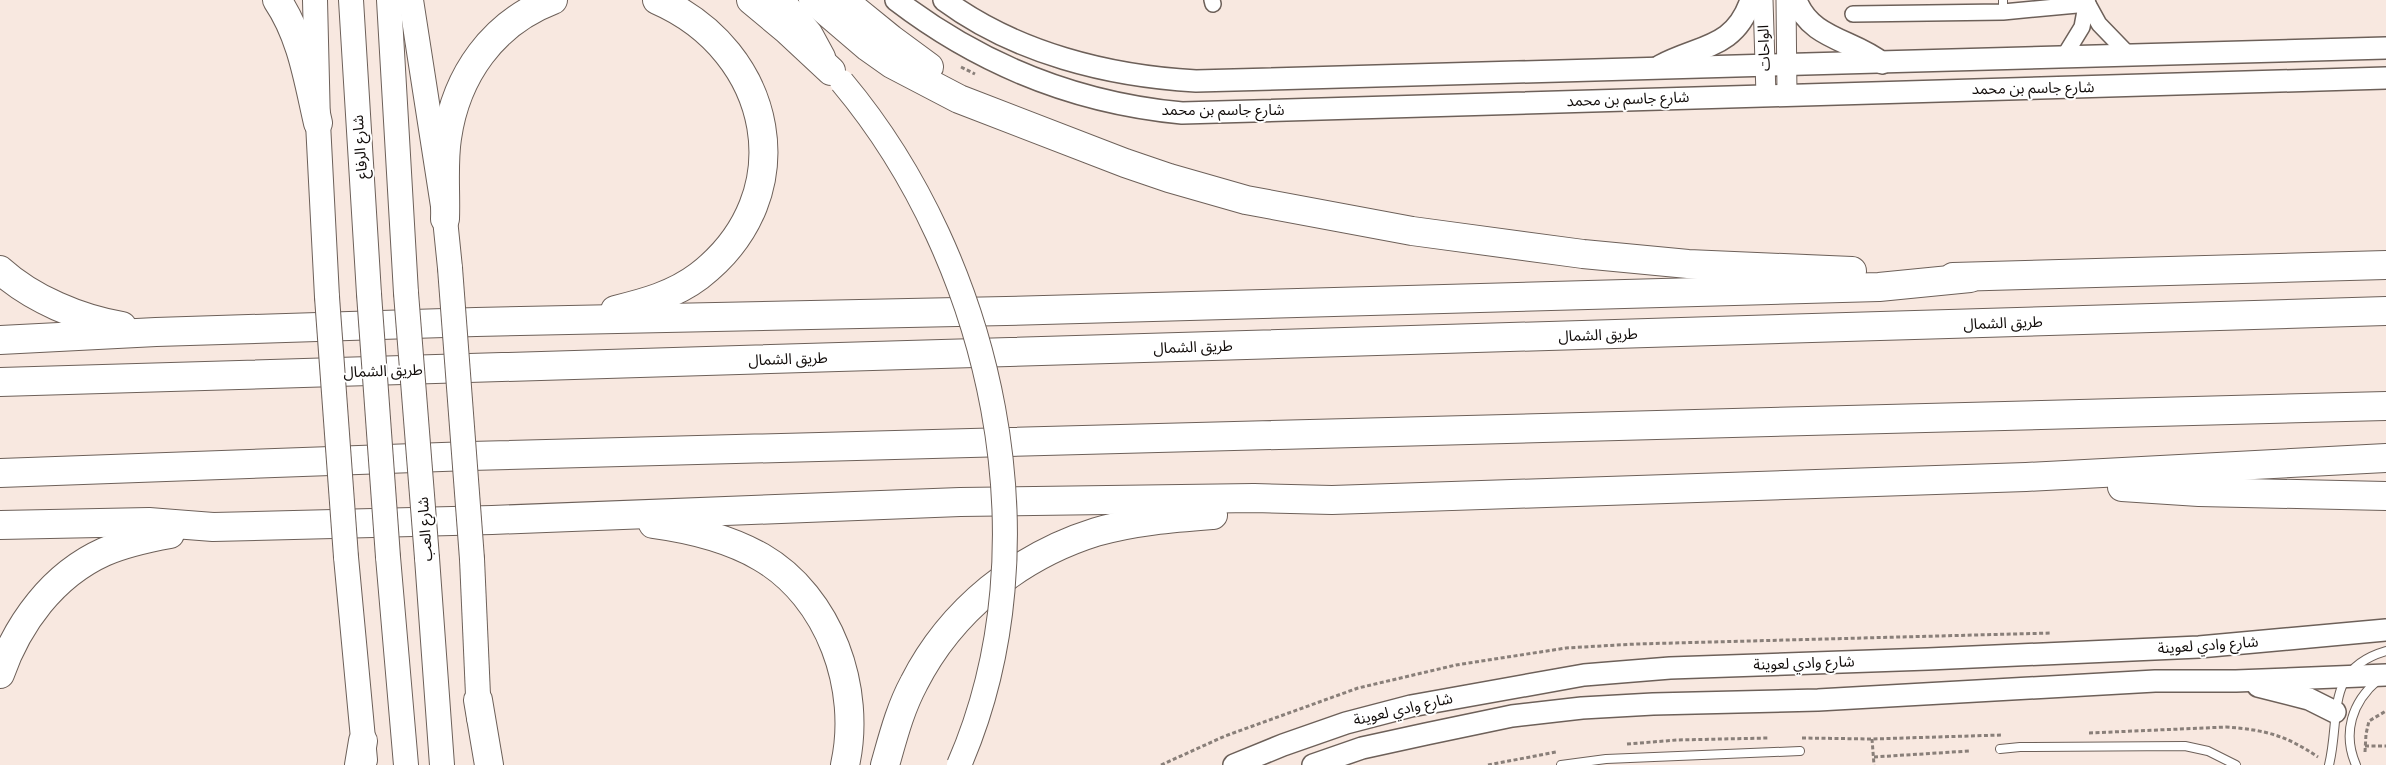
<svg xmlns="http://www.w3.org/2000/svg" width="2386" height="765" font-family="Figtree,'Noto Sans Arabic',sans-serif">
  <rect width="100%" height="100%" fill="#f8e8e0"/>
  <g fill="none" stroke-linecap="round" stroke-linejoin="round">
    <defs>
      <g id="service">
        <polyline points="2003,0 2003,12"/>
        <polyline points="2000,749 2020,747 2185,746 2208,751 2236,765"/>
        <polyline points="1561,765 1606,759 1800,751"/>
        <path d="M2329 765C2341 716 2324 669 2386 651"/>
        <path d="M2356 765C2342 733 2352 702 2378 680"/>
      </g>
      <g id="minor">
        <polyline points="1212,0 1213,4"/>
        <polyline points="2088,4 2099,24 2128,54"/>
        <polyline points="1853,14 2003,12 2088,4"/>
        <polyline points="2063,58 2082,27 2087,0"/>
      </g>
      <g id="tertiary">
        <polyline points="1763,0 1766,95"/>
        <polyline points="1786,0 1787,94"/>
      </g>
      <g id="secondary">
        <path d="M896 0C981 65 1075 103 1182 113L2386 78"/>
        <path d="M944 0C1016 53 1108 76 1196 81L2386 48"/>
        <path d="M1796 0C1810 39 1854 40 1882 63"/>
        <path d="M1660 66C1699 45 1735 49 1751 0"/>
        <polyline points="2258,686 2309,699 2335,712"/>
        <polyline points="1234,765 1283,745 1346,723 1411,706 1584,675 1670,668 1928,659 2199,647 2386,630"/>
        <polyline points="1313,765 1362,748 1426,734 1512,716 1582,708 1653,704 1818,700 2155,681 2236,681 2386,675"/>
      </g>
      <g id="primary">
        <polyline points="315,0 318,123 327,297"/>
        <polyline points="351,0 369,294"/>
        <polyline points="389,0 406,293"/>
        <polyline points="411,0 445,219 450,268"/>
        <polyline points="782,0 810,33 823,57"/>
        <polyline points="346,557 365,760"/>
        <polyline points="388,557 406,765"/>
        <polyline points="427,558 442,765"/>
        <polyline points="472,559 479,718"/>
      </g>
      <g id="motorway">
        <path d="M277 0C302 37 308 80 318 123"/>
        <polyline points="751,0 787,30 831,71"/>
        <polyline points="813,0 868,47 892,64 959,99 1125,163 1169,178 1246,200 1412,231 1583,254 1688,264 1852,271"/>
        <polyline points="843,0 891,39 929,67"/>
        <path d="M445 219C446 192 443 164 447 138 456 75 493 23 553 0"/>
        <path d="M0 270C32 299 80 319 122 326"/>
        <polyline points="1953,277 2386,265"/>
        <path d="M615 310C644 303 674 295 699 276 804 195 774 51 657 0"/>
        <polyline points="0,340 156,332 476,322 1006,311 1879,287 1970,278"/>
        <polyline points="0,382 2386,311"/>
        <polyline points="0,473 470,456 2386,406"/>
        <polyline points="2122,487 2199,492 2386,496"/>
        <path d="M653 524C690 529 728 538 761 557 830 597 862 689 845 765"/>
        <polyline points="0,525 149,522 213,527 492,520 960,502 1254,498 1332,500 2026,477 2386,458"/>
        <path d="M0 674C18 623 53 575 104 552 125 543 148 538 170 534"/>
        <polyline points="478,700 489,765"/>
        <polyline points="359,765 363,741"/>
        <path d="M885 765C893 737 900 709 914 683 951 610 1019 556 1096 532 1134 521 1174 518 1213 515"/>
      </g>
    </defs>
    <use href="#service" stroke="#6d6059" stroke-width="10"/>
    <use href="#minor" stroke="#6d6059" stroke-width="18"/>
    <use href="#tertiary" stroke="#6d6059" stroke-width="21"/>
    <use href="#secondary" stroke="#6d6059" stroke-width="24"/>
    <use href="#primary" stroke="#6d6059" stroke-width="26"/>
    <use href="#motorway" stroke="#6d6059" stroke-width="30"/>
    <g stroke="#897f79" stroke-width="3" stroke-dasharray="4 2.5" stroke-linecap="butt">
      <polyline points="961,67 975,74"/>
      <path d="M2089 733 2226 727C2266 730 2285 735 2318 757"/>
      <polyline points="1802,738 1872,739 2001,735"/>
      <polyline points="1872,739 1874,765"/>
      <polyline points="1627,744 1677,740 1768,738"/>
      <polyline points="2365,746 2386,746"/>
      <polyline points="2365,752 2366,734 2369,721 2386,711"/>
      <polyline points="1874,757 1969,751"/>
      <polyline points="1161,765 1225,736 1358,688 1456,665 1566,648 1636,644 2051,633"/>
      <polyline points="1488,765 1556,752"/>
    </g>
    <use href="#service" stroke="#fff" stroke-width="8"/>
    <use href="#minor" stroke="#fff" stroke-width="15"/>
    <use href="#tertiary" stroke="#fff" stroke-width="19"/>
    <use href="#secondary" stroke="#fff" stroke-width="21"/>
    <use href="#primary" stroke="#fff" stroke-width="24"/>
    <use href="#motorway" stroke="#fff" stroke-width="28"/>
    <defs>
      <g id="primary-bridge">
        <path d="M842 82C993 262 1055 545 959 765"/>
        <polyline points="450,268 472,559"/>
        <polyline points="406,293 427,558"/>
        <polyline points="369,294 388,557"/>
        <polyline points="327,297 346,557"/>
      </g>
    </defs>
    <use href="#primary-bridge" stroke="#6d6059" stroke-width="26" stroke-linecap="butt"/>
    <use href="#primary-bridge" stroke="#fff" stroke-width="24"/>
  </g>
  <g text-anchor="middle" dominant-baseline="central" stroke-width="4" stroke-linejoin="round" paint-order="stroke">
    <g font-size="15" fill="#100b09" stroke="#fff">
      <text transform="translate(1764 48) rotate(-92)">الواحات</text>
      <text transform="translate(2033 88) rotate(-1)">شارع جاسم بن محمد</text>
      <text transform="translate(1628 99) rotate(-2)">شارع جاسم بن محمد</text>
      <text x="1223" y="110">شارع جاسم بن محمد</text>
      <text transform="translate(360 147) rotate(-94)">شارع الرفاع</text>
      <text transform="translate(2003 323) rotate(-2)">طريق الشمال</text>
      <text transform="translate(1598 335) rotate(-2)">طريق الشمال</text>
      <text transform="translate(1193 347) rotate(-2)">طريق الشمال</text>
      <text transform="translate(788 359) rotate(-2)">طريق الشمال</text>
      <text transform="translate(383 371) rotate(-2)">طريق الشمال</text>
      <text transform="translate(425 529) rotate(-94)">شارع العب</text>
      <text transform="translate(2208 645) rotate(-4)">شارع وادي لعوينة</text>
      <text transform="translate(1804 663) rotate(-2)">شارع وادي لعوينة</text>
      <text transform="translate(1403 709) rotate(-13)">شارع وادي لعوينة</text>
    </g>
  </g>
</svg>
